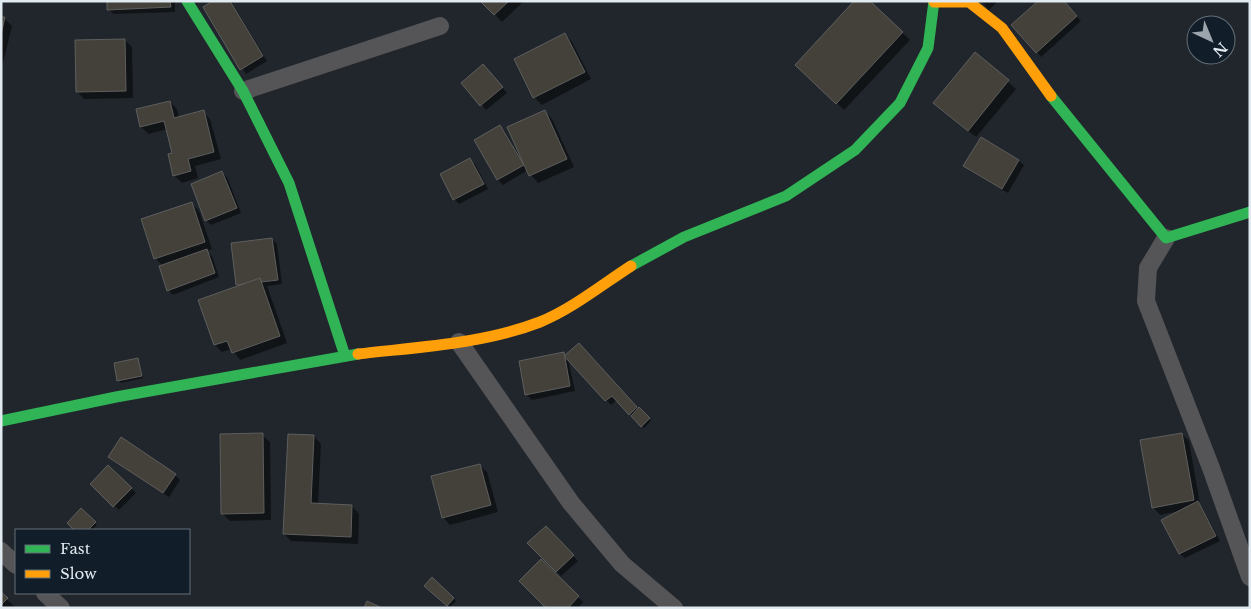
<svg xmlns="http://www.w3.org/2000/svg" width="1251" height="609" font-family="'Libre Baskerville',serif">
  <rect width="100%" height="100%" fill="#20262c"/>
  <g fill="#0007">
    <polygon points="108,1 175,1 175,12 114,14 109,10"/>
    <polygon points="215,1 231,1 267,61 246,74 205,8"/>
    <polygon points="482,1 524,1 502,22"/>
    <polygon points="869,1 910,40 844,110 797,65"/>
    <polygon points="981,1 998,1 989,10"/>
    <polygon points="1063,1 1081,21 1041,57 1037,52"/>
    <polygon points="1,18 5,19 12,26 3,63 1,63"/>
    <polygon points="565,34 572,42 591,79 542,105 534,97 515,60"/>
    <polygon points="125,40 132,47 133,98 84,99 77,91"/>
    <polygon points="975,54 1016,89 976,137 942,110"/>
    <polygon points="488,70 507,93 486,110 463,83"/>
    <polygon points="170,102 177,109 179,118 203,112 210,119 221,159 195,166 198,178 182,183 174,175 173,154 167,129 149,134 141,127"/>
    <polygon points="545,111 552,119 574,167 538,183 531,175 528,170 503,185 498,180 476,141 500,126 505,131 521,159"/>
    <polygon points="981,138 1019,161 1024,165 1008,193 970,171 965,166"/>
    <polygon points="470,160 475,164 488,189 459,204 454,199"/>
    <polygon points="222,173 227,177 241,213 211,225 206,220"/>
    <polygon points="192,203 199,211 212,249 207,251 212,256 219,277 173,295 168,290 163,266 155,258"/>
    <polygon points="272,239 277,244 282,284 267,286 287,343 240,360 232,349 222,352 215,345 239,286 237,285"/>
    <polygon points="583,350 638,410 639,409 651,421 644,428 617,400 611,405 568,359 575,391 532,400 527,395 563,353 566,356"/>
    <polygon points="137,359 139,361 143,378 121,383 119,381"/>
    <polygon points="1182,434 1189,441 1200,504 1220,541 1185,558 1180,554 1179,511 1160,515 1153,507"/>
    <polygon points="262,435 270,442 271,520 230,521 223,514"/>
    <polygon points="314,436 321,444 318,505 352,506 359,514 358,544 291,541 284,534"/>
    <polygon points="110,456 175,475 180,480 169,497 114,461"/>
    <polygon points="479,465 487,472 498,512 450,525 443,517"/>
    <polygon points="108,466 136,493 119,510 91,484"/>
    <polygon points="81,510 97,525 92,530 76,530 68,523"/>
    <polygon points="546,528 578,561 561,576 529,543"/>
    <polygon points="541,561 583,602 578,608 548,608"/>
    <polygon points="432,579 456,601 450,607 426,585"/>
    <polygon points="1,594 14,606 12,608 1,608"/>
  </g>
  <g fill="#43413a" stroke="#5e5e5e">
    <polygon points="107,1 170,1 171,7 107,10"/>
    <polygon points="213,1 230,1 263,56 240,70 203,7"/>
    <polygon points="480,1 509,1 494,15"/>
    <polygon points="854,1 870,1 903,32 836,104 795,65"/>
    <polygon points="1038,1 1064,1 1077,16 1036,53 1011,25"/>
    <polygon points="1,17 5,17 1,35"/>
    <polygon points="565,33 585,72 533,98 514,59"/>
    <polygon points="125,39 126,91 76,92 75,40"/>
    <polygon points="975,52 1009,80 968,131 933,103"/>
    <polygon points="483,64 503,87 480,106 461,83"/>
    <polygon points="170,101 174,118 204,110 214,152 188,159 191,171 173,176 168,154 172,153 164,121 140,127 136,109"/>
    <polygon points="545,110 567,159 529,176 507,127"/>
    <polygon points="500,125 524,165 497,180 474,140"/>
    <polygon points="981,137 1019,160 1002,189 963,166"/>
    <polygon points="470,158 484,184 453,200 440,174"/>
    <polygon points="222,171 237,208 205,221 191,184"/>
    <polygon points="192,202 205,242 154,259 141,219"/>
    <polygon points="272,238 278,280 236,285 231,243"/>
    <polygon points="207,249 215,273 167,291 159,266"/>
    <polygon points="260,278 280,336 232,353 227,341 214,345 198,300"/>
    <polygon points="579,343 637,407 629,415 612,396 605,401 564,356"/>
    <polygon points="564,352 570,386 525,395 519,361"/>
    <polygon points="138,358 142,376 117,381 114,363"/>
    <polygon points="639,407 650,418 641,427 631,416"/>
    <polygon points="263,433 264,513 221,514 220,434"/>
    <polygon points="1182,433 1194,500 1152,508 1140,440"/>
    <polygon points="288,434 314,435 311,503 352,505 351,537 283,534"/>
    <polygon points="121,437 176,474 163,493 108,457"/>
    <polygon points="480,464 491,505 442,518 431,476"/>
    <polygon points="108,465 132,488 113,507 90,484"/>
    <polygon points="1198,501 1216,536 1179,554 1161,520"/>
    <polygon points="81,508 96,522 88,530 74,530 67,523"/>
    <polygon points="546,526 574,555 556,572 527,543"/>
    <polygon points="541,559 579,596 568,608 546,608 519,581"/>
    <polygon points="432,577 454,598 447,606 424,586"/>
    <polygon points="1,592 8,598 1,605"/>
    <polygon points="367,601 382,608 364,608"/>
  </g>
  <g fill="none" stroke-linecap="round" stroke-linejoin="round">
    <g stroke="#555456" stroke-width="18">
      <polyline points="243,91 440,26"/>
      <polyline points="1166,238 1148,268 1146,301 1211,468 1250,577"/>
      <polyline points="459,342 571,503 622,564 674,608"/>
      <polyline points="1,551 16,565"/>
      <polyline points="45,593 61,608"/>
    </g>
    <g stroke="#30b455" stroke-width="11">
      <polyline points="187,1 243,91 289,183 345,356"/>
      <polyline points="1051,96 1166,238 1250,212"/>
      <polyline points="631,266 684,237 786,196 855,150 900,103 928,48 934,1"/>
      <polyline points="1,421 116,397 358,354"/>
    </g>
    <g stroke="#ff9f0a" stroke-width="11">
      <polyline points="934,2 969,2 1002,28 1051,96"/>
      <path d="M358 354C418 347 483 344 540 322 572 309 603 284 631 266"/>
    </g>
  </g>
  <rect width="1251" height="609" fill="none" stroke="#e1e9f1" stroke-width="5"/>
  <rect x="15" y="529" width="175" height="65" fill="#111d28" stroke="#646f78"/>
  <rect x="25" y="545" width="25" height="8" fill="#30b455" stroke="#646f78"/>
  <text x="60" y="554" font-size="15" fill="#e1e9f1">Fast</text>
  <rect x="25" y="570" width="25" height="8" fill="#ff9f0a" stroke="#646f78"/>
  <text x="60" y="579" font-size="15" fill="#e1e9f1">Slow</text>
  <g transform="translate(1211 40) rotate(136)"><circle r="24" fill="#111d28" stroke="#646f78"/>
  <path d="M0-4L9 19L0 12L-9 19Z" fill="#9da5ac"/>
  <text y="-8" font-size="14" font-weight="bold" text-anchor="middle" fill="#e1e9f1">N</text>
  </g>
</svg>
